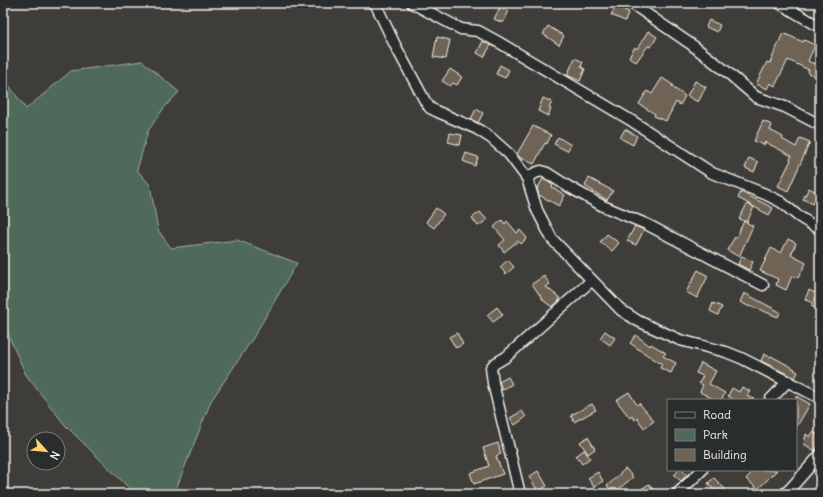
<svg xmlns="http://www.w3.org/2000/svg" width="823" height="497" font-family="Delius,sans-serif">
  <rect width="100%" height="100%" fill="#3e3d39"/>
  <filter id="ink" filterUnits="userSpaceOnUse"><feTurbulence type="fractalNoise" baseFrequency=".025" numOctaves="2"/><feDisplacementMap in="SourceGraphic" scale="8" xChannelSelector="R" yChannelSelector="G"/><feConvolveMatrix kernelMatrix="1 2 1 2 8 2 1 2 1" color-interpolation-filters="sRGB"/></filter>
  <g filter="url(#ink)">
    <polygon fill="#4f6a5a" stroke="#a2aea1" points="142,61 179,92 163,109 148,131 137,170 150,185 158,230 171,248 237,240 297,263 253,338 211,401 174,494 135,494 65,425 26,375 3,323 3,77 26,109 71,71"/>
    <g fill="#6e6354" stroke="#f4f1e8">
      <polygon points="616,6 629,12 625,21 611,15"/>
      <polygon points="500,7 509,11 503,23 494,19"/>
      <polygon points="709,20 720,25 717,32 706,27"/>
      <polygon points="548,26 564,36 559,45 543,34"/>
      <polygon points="648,31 657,37 651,47 648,46 636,62 629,57 635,47 637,49"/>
      <polygon points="783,33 803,42 804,40 815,45 808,61 820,67 820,78 808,73 809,70 788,60 775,86 770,83 767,89 756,84 767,62 770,63"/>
      <polygon points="437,37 450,40 446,59 433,57"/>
      <polygon points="483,41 491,45 484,57 477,53"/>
      <polygon points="575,58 583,62 581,67 585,69 580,81 567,75"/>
      <polygon points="500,65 509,70 505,78 496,74"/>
      <polygon points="450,69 462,77 457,85 453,83 450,86 442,81"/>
      <polygon points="662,78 673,85 672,87 685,96 680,105 676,102 666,121 654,116 655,114 639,104 647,91 652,94"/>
      <polygon points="695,81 706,87 698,102 687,96"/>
      <polygon points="543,98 552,102 549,108 551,109 548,116 538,111"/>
      <polygon points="476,109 483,113 478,123 471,119"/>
      <polygon points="763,121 772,125 770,130 783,137 782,139 796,147 800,138 810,142 788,191 778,186 791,160 790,159 792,156 765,142 764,145 754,141"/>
      <polygon points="533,126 551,135 547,144 545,143 534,164 519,157 517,154"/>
      <polygon points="625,129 637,136 633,145 620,138"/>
      <polygon points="450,133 462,135 460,145 448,142"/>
      <polygon points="558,137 571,145 567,151 554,144"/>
      <polygon points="466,153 478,157 475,166 463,161"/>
      <polygon points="749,158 758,162 754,172 745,168"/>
      <polygon points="589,178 613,191 607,200 585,186"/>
      <polygon points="543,179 553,185 552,187 565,195 559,206 539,195 537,189"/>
      <polygon points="809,188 818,193 813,204 803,199"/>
      <polygon points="741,192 773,208 769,215 738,198"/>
      <polygon points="747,204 754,207 747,222 739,219"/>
      <polygon points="436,208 444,214 434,228 426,222"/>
      <polygon points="480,212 487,220 478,226 472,218"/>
      <polygon points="502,220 505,224 507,221 517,233 520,230 527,238 521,244 518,241 504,252 499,245 505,240 494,227"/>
      <polygon points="744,221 753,226 739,257 727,250 735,237 736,238"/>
      <polygon points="635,226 644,230 636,245 627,241"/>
      <polygon points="607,234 619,243 612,251 600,242"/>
      <polygon points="788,239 796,243 791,255 806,263 798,278 792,276 786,290 776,285 778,279 760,271 771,248 781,253"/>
      <polygon points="742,256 753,262 749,270 738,264"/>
      <polygon points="508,260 514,267 506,274 500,267"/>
      <polygon points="698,270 708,276 697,298 686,292"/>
      <polygon points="544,276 550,284 546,287 560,298 558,302 552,307 544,301 532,284"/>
      <polygon points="820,287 820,310 811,306 813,303 805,299 809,290 817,294"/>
      <polygon points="744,293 780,312 778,317 751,306 750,307 740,302"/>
      <polygon points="713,303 722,307 718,315 710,311"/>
      <polygon points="497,307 503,315 493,322 487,315"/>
      <polygon points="605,331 615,338 610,345 600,338"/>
      <polygon points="457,333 463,344 456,348 449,337"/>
      <polygon points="636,335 650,346 651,344 666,353 663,356 676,363 671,373 660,368 662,364 641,351 630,343"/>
      <polygon points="764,354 770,357 771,356 795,369 794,370 798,372 795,378 761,361"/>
      <polygon points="701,363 716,371 709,384 725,393 721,400 715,400 700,392 703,385 699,383 703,376 696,373"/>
      <polygon points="508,377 512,384 502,390 499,382"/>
      <polygon points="742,387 750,391 747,396 756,400 734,400 728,396 732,388 739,392"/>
      <polygon points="629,392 637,405 639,403 654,421 644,428 637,418 635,420 632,416 630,418 616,400"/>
      <polygon points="796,396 810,404 796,428"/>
      <polygon points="592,404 596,410 574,422 571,415"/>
      <polygon points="522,411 526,417 515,425 510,418"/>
      <polygon points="813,432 820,436 820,442 815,451 804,444 806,434 810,437"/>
      <polygon points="588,437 595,449 588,454 580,442"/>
      <polygon points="498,443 501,454 496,456 503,474 474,484 470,473 489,466 483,448"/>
      <polygon points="584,450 590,458 582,464 576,456"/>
      <polygon points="625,469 626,469 633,477 614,493 607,486"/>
      <polygon points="679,470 682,470 687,475 681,481 674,475"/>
      <polygon points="754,470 777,470 758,489 746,479"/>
      <polygon points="538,471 547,486 538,491 529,477"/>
      <polygon points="598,472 603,481 594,487 588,478"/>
      <polygon points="714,478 725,489 720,494 717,494 708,483"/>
      <polygon points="649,484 654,491 649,494 634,494"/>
    </g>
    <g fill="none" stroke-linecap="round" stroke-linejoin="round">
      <defs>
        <g id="street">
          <polyline points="375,3 395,45 425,101 430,108 438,112 477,129 491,138 509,154 527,178 537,210 552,239 621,310 638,321 680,340 726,352 741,358 820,398"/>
          <polyline points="412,3 461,29 478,31 500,43 632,121 712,173 765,194 781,202 798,216 814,226 820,228"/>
          <polyline points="631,3 692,45 727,72 756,97 785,107 820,125"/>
          <polyline points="779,3 820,27"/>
          <polyline points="527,178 535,173 541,171 547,173 569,187 603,206 646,224 763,285"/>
          <polyline points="770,400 788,381"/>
          <polyline points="520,494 493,383 491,368 494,364 506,357 591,281"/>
          <polyline points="677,494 702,470"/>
          <polyline points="784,494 790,489 820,455"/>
        </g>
      </defs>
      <use href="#street" stroke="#f4f1e8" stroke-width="13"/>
      <use href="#street" stroke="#2a2d2e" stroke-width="10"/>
    </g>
  </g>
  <rect width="823" height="497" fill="none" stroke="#2a2d2e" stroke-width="16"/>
  <rect x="8" y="8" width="807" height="481" fill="none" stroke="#f4f1e8" stroke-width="1.5" filter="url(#ink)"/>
  <rect x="667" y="399" width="130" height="72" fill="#2a2d2e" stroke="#7b7b78"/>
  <rect x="675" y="412" width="20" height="6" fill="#2a2d2e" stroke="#7b7b78"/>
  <text x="703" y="419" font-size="12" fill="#f4f1e8">Road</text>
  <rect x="675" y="429" width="20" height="12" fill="#4f6a5a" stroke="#7b7b78"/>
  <text x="703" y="439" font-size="12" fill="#f4f1e8">Park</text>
  <rect x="675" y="449" width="20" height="12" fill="#6e6354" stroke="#7b7b78"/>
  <text x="703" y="459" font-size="12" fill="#f4f1e8">Building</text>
  <g transform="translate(46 451) rotate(117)"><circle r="19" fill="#2a2d2e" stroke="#7b7b78"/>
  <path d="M0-3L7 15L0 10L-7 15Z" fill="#ffd166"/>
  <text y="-6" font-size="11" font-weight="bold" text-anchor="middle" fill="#f4f1e8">N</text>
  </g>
</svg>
